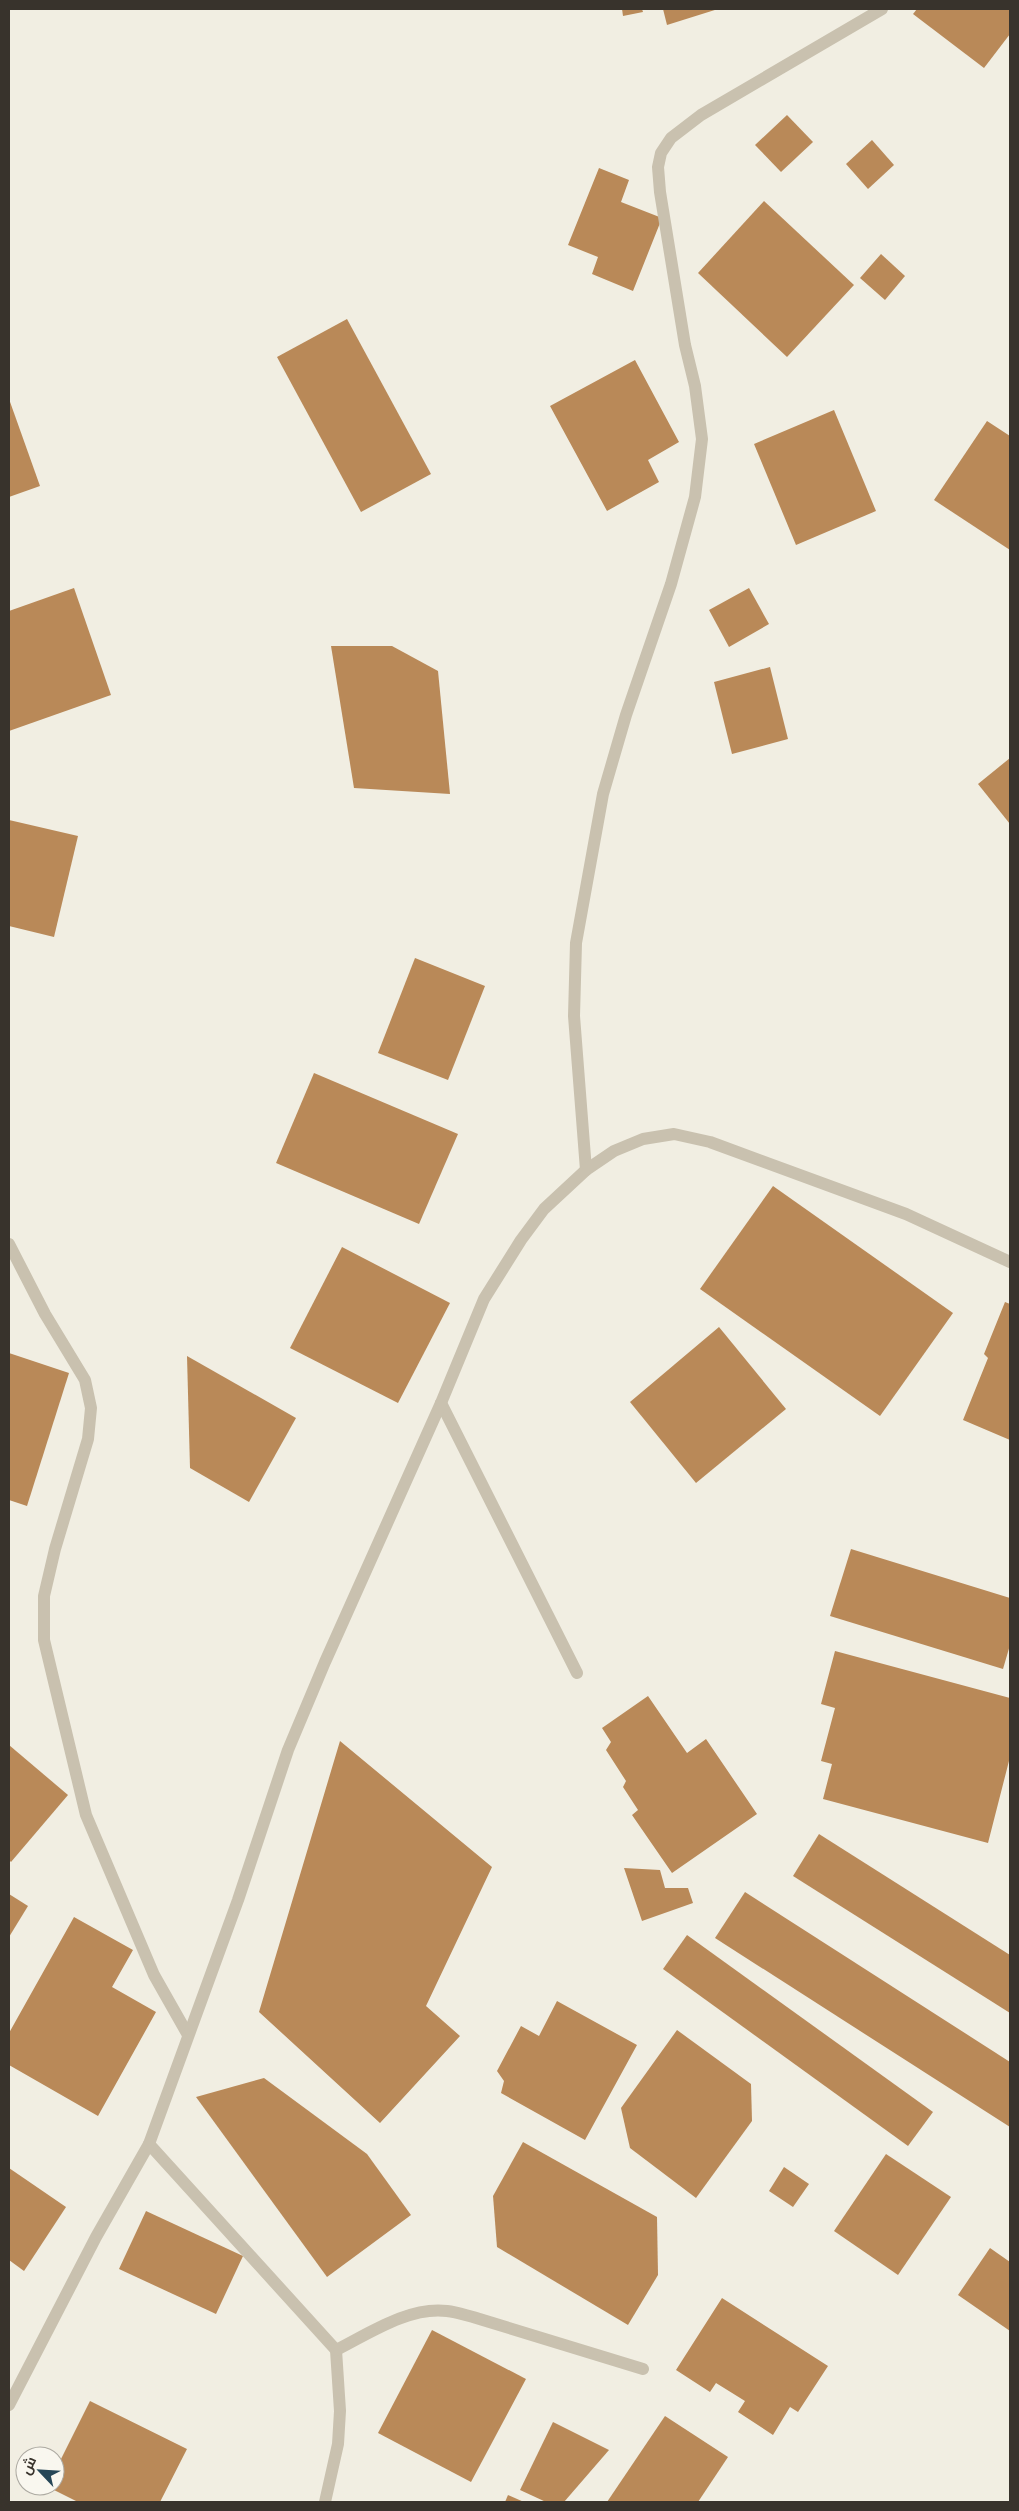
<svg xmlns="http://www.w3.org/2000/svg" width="1019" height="2511" font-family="'Nunito Sans',Cairo,sans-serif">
  <rect width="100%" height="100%" fill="#f1eee2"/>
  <g fill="#b98958">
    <polygon points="622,9 642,9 643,12 623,16"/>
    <polygon points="663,9 718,9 667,25"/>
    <polygon points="917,9 1010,9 1010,34 984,68 913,14"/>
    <polygon points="787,115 813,142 781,172 755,145"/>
    <polygon points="872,140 894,165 868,189 846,164"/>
    <polygon points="599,168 629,180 621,202 662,218 633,291 592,274 598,257 568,245"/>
    <polygon points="764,201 854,285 787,357 698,273"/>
    <polygon points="881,254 905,276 885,300 860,278"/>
    <polygon points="347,319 431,474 361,512 277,357"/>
    <polygon points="635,360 679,442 648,460 659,482 607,511 550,406"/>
    <polygon points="9,399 40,486 9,497"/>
    <polygon points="834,410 876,511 796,545 754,444"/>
    <polygon points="987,421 1010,436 1010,550 934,500"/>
    <polygon points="74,588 111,695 9,731 9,611"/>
    <polygon points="749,588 769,624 729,647 709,610"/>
    <polygon points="331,646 392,646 438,671 450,794 354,788"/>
    <polygon points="770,667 788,739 732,754 714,682"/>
    <polygon points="1010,758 1010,824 978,784"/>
    <polygon points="9,820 78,836 54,937 9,926"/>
    <polygon points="415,958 485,986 448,1080 378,1053"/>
    <polygon points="314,1073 458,1134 419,1224 276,1163"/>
    <polygon points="773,1186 953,1313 880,1416 700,1289"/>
    <polygon points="342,1247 450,1303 398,1403 290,1348"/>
    <polygon points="1005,1302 1010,1304 1010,1440 963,1420 988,1358 984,1354"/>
    <polygon points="719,1327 786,1409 696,1483 630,1402"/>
    <polygon points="9,1353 69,1373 27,1506 9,1500"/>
    <polygon points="187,1356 296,1418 249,1502 190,1468"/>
    <polygon points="851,1549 1010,1598 1010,1645 1003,1669 830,1616"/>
    <polygon points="835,1651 1010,1698 1010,1757 988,1843 823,1799 832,1764 821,1761 835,1708 821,1704"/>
    <polygon points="648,1696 687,1753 706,1739 757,1814 672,1873 632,1815 638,1810 623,1787 626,1781 606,1750 611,1742 602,1728"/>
    <polygon points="340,1741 492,1867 426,2006 460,2036 380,2123 259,2012"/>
    <polygon points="9,1745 68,1795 11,1862 9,1860"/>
    <polygon points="819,1834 1010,1955 1010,2013 793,1876"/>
    <polygon points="624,1868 660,1870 665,1888 688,1888 693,1903 642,1921"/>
    <polygon points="745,1892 1010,2062 1010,2127 715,1938"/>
    <polygon points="9,1894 28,1906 9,1937"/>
    <polygon points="74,1917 133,1950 112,1987 156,2012 98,2116 9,2065 9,2033"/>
    <polygon points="687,1935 933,2112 908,2146 663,1969"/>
    <polygon points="557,2001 637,2045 585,2140 501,2093 504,2081 497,2071 521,2026 539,2036"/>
    <polygon points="677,2030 751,2084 752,2121 696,2198 630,2148 621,2108"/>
    <polygon points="264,2078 367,2154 411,2215 327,2277 196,2097"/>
    <polygon points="523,2142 657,2217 658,2275 628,2325 497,2247 493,2196"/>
    <polygon points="886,2154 951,2197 898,2275 834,2231"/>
    <polygon points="784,2167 809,2184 793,2207 769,2191"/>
    <polygon points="9,2168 66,2207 24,2271 9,2260"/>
    <polygon points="146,2211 243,2256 216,2314 119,2269"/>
    <polygon points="990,2248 1010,2262 1010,2331 958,2295"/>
    <polygon points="722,2298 828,2366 798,2412 790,2407 773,2435 738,2412 745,2401 716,2383 710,2392 676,2370"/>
    <polygon points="432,2330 526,2379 471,2482 378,2433"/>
    <polygon points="90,2401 187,2449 160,2502 78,2502 46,2486 55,2486 55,2471"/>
    <polygon points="665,2416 728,2457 698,2502 607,2502"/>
    <polygon points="553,2422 609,2450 564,2502 546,2502 520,2490"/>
    <polygon points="508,2495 524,2502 505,2502"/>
  </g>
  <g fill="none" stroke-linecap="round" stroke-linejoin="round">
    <g stroke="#c9c1af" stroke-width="12">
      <polyline points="586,1170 574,1016 576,943 603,794 626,715 671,584 695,497 702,439 695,386 685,345 660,192 658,167 661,153 671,138 701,115 882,9"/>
      <polyline points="9,1244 45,1314 85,1380 91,1408 88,1439 55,1549 44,1596 44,1640 86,1815 154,1975 188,2035"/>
      <polyline points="441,1403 577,1673"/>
      <polyline points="149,2144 336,2350 340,2411 338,2444 325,2502"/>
      <path d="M336 2350C368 2334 409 2306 447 2311 456 2312 465 2315 473 2317L643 2369"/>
      <polyline points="9,2405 96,2237 149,2144 238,1900 288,1750 325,1662 441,1403 484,1299 521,1240 544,1209 586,1170 614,1151 643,1139 674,1134 710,1142 906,1214 1010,1262"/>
    </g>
  </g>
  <rect width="1019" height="2511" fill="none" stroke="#38332c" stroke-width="20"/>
  <g transform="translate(40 2471) rotate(295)"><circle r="24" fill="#f9f7ef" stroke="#aca9a1"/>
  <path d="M0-4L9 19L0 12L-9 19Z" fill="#264656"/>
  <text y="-8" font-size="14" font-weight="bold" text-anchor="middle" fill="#38332c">ش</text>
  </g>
</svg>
